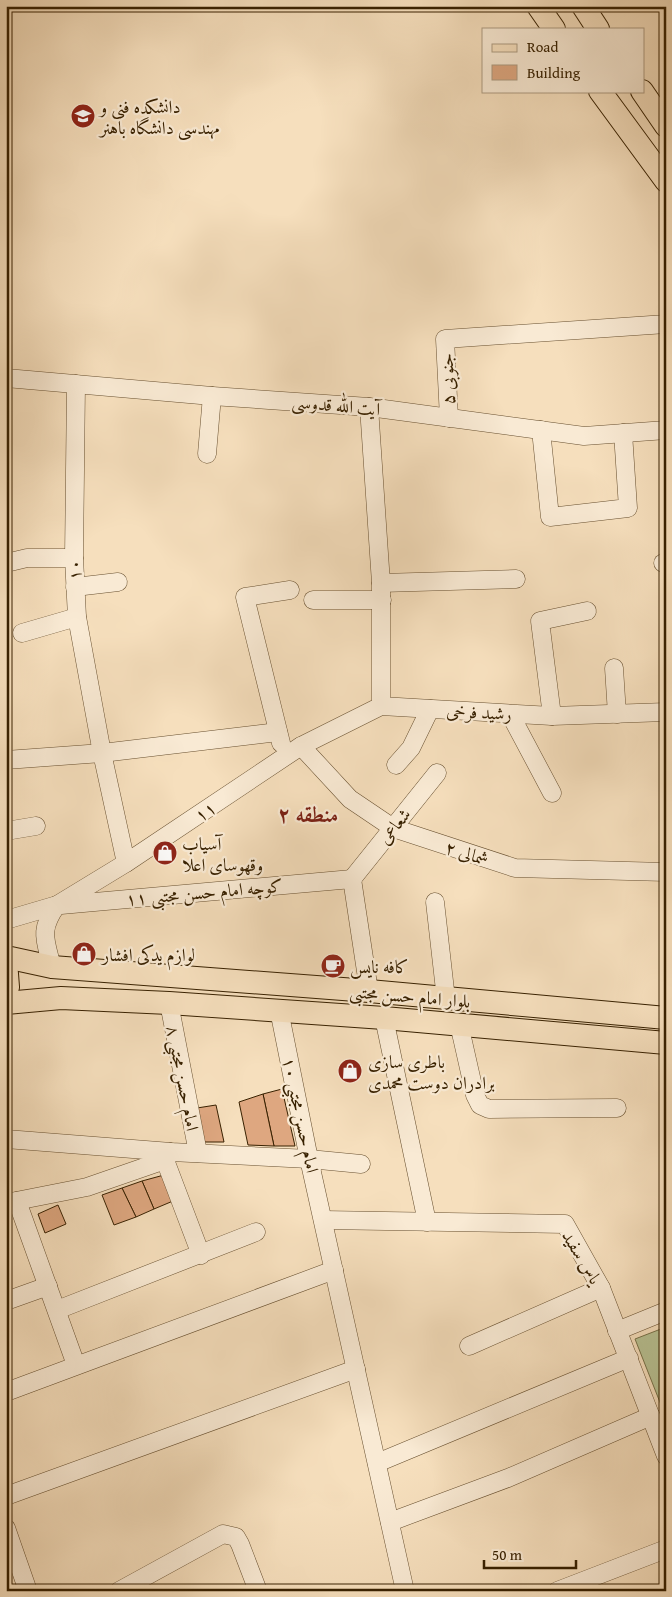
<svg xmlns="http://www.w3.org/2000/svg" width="672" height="1597" font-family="'Gentium Book Plus',Amiri,serif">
  <rect width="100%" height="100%" fill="#f6dfbd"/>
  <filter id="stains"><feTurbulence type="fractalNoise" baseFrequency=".004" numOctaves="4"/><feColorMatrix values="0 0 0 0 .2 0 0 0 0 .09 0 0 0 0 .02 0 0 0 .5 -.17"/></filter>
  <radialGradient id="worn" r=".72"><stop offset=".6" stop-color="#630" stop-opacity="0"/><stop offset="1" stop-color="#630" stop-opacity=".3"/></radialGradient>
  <polygon fill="#b8c294" stroke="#78724a" points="666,1327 666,1415 665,1415 635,1339"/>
  <g fill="#dea780" stroke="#382101">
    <polygon points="282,1089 295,1146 274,1146 263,1094"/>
    <polygon points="263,1094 274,1146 248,1145 239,1102"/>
    <polygon points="216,1105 224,1142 203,1142 197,1108"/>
    <polygon points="164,1175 173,1201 154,1209 142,1181"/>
    <polygon points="142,1181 154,1209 136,1217 122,1188"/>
    <polygon points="122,1188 136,1217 114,1225 102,1195"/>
    <polygon points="58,1205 66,1224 45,1233 38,1214"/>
  </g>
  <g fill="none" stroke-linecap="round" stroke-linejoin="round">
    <defs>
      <g id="minor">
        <polyline points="6,378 212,396 369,407 584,436 666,430"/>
        <polyline points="76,384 74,558 77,617 102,753 126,863"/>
        <polyline points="369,407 381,583 381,706"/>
        <polyline points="449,418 445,339 666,324"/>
        <polyline points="541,430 550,517 628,508 623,433"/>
        <polyline points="207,454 212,396"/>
        <polyline points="6,563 27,558 74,558"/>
        <polyline points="663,563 666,563"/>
        <polyline points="381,583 516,579"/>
        <polyline points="75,587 118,582"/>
        <polyline points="313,600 382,600"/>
        <polyline points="22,633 77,617"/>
        <polyline points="614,668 617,714"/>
        <polyline points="510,714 552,793"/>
        <polyline points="552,716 540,621 587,611"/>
        <polyline points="281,743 245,597 290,590"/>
        <polyline points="301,746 350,799 393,828 515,868 666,872"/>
        <polyline points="6,760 102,753 278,732"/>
        <polyline points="396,765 411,748 430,709"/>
        <polyline points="6,831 36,826"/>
        <polyline points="352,879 437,773"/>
        <polyline points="352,879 369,991"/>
        <polyline points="435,902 446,999"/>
        <polyline points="61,905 352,879"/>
        <polyline points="6,920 57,905 126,863 301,746 381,706 552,716 666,712"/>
        <path d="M52 967C45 939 39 930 57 905"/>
        <polyline points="169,1003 198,1153"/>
        <polyline points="279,1010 309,1159 405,1591"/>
        <polyline points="384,1018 427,1222"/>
        <polyline points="459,1024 475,1095 480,1105 489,1109 617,1108"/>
        <polyline points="6,1139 171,1152 309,1159 361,1164"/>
        <polyline points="165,1160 201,1255"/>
        <polyline points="17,1201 76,1365"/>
        <polyline points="6,1203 87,1187 165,1160 171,1152"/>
        <polyline points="323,1220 565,1224 601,1288 666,1456"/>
        <polyline points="6,1301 48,1286"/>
        <polyline points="57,1310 256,1232"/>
        <polyline points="617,1331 666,1311"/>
        <polyline points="469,1346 601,1288"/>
        <polyline points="6,1392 334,1270"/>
        <polyline points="377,1463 629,1358"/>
        <polyline points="6,1496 356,1369"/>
        <polyline points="390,1522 508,1478 651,1416"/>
        <polyline points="6,1528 28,1591"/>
        <polyline points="119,1591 223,1534 236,1537 240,1544 258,1591"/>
        <polyline points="557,1591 666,1549"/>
      </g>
      <g id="major">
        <polyline points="538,6 554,29"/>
        <polyline points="583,6 598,29"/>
        <polyline points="600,91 666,181"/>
        <polyline points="642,91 666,126"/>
        <polyline points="6,957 52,967 369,991 666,1018"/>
        <polyline points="6,961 8,987 6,989"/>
        <polyline points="6,1003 61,998 169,1003 384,1018 666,1043"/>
      </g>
    </defs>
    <use href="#minor" stroke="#685030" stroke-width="19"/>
    <use href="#major" stroke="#382101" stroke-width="24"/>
    <use href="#minor" stroke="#f9ead4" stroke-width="18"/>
    <use href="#major" stroke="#f6dfbd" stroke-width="22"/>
  </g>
  <defs>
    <symbol id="university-disc" viewBox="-11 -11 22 22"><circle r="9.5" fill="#8f2418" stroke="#f9ead4"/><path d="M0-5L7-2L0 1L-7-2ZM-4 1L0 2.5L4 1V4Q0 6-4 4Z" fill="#fff"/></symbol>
    <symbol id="shop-disc" viewBox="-11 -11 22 22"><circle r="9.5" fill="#8f2418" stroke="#f9ead4"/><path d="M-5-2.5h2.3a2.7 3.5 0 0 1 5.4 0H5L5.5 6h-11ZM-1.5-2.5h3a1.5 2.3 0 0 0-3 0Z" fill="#fff"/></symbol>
    <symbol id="cafe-disc" viewBox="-11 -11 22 22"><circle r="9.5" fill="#8f2418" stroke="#f9ead4"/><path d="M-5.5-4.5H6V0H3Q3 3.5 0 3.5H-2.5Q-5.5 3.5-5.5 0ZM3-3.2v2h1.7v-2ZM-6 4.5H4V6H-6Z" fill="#fff"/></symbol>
  </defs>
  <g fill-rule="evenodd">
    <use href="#university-disc" x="69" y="102" width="28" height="28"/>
    <use href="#shop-disc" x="151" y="839" width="28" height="28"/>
    <use href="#shop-disc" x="70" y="940" width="28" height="28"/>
    <use href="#cafe-disc" x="319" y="952" width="28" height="28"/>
    <use href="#shop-disc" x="336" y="1057" width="28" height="28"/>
  </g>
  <g text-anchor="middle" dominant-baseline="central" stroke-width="4.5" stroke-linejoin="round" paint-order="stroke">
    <g font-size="18" fill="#382101" stroke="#f9ead4" text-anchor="start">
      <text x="100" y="106">دانشکده فنی و<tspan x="100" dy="21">مهندسی دانشگاه باهنر</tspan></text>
      <text x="182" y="843">آسیاب<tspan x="182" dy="21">وقهوسای اعلا</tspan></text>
      <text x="102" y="954">لوازم یدکی افشار</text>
      <text x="350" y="966">کافه نایس</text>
      <text x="368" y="1061">باطری سازی<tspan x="368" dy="21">برادران دوست محمدی</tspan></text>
    </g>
    <g font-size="18" fill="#382101" stroke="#f9ead4">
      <text transform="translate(447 379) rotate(-92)">۵ جنوبی</text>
      <text transform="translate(336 405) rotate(5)">آیت الله قدوسی</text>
      <text transform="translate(74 570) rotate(-92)">۱۰</text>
      <text transform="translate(479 712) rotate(3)">رشید فرخی</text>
      <text transform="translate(205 811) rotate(-33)">۱۱</text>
      <text transform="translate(394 826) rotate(-51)">شعاعی</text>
      <text transform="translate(467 853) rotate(18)">۲ شمالی</text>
      <text transform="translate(204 892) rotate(-5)">کوچه امام حسن مجتبی ۱۱</text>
      <text transform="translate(410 996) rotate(5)">بلوار امام حسن مجتبی</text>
      <text transform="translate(183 1078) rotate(79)">امام حسن مجتبی ۸</text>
      <text transform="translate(301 1115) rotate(78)">امام حسن مجتبی ۱۰</text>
      <text transform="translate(582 1257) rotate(59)">یاس سفید</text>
    </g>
    <g font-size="22" font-weight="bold" fill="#7a1f14" stroke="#f9ead4">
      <text x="308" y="814">منطقه ۲</text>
    </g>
  </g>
  <rect width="672" height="1597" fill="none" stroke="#f6dfbd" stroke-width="25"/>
  <rect x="8" y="8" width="657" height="1582" fill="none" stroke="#382101" stroke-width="2.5"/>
  <rect x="12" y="12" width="647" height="1572" fill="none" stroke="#382101"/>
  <rect x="482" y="28" width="162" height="65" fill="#f9ead4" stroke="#ac9a80"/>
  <rect x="492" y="44" width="25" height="8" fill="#f6dfbd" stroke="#ac9a80"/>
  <text x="527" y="52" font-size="15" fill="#382101">Road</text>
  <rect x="492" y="65" width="25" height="15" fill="#dea780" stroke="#ac9a80"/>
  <text x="527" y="78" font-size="15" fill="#382101">Building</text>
  <path d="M484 1560v8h92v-8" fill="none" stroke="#382101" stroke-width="2.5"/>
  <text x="492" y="1560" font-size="15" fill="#382101" stroke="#f9ead4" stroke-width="4" paint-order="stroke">50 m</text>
  <rect width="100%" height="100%" filter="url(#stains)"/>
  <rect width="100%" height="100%" fill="url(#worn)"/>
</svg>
